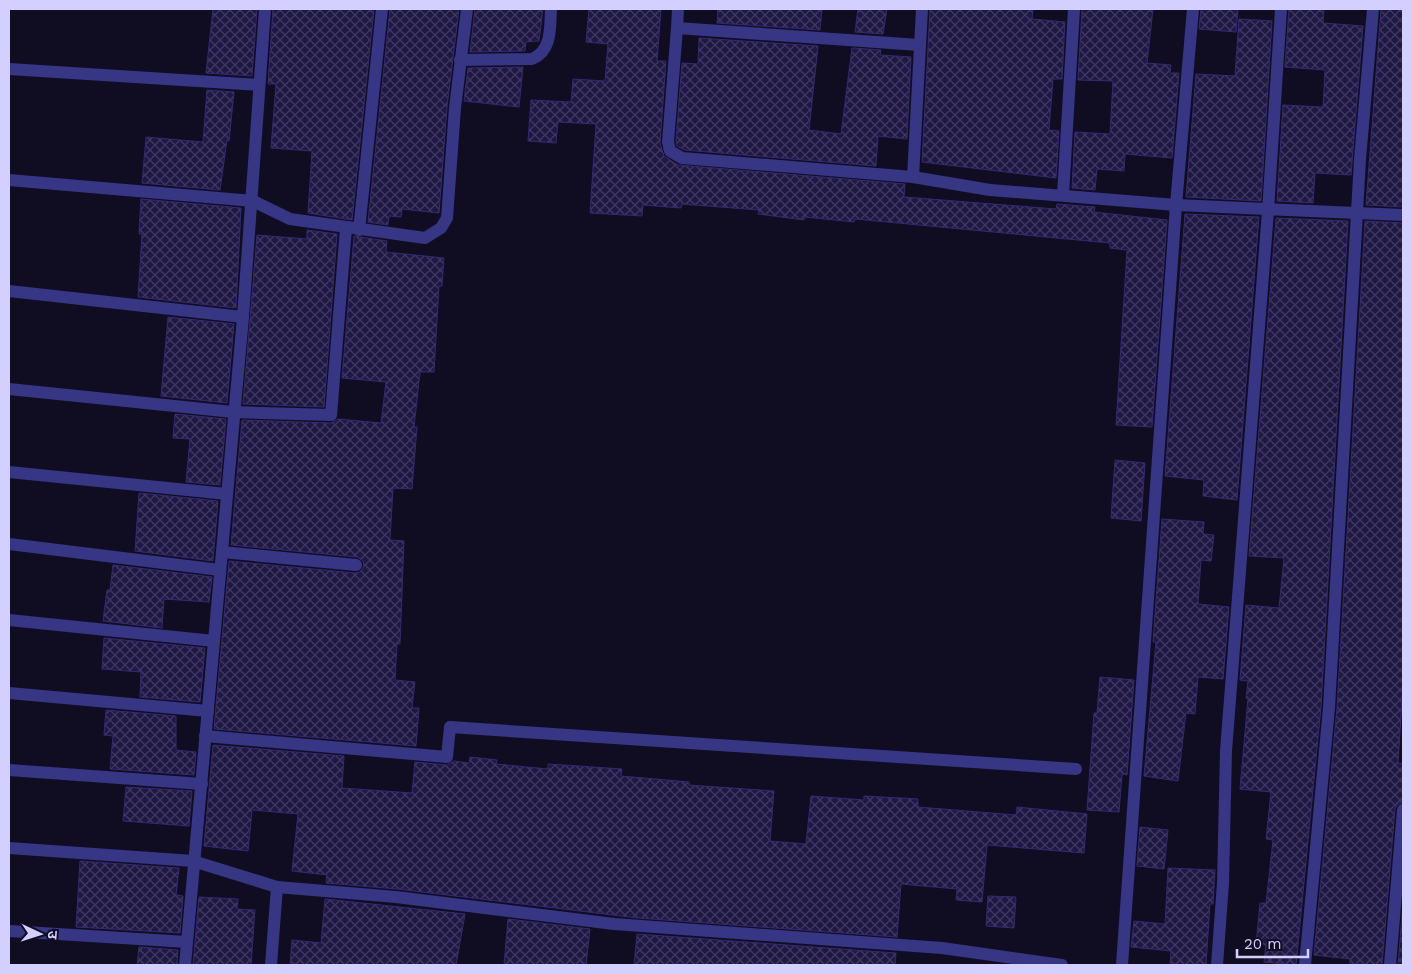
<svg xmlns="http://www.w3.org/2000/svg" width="1412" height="974" font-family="'Work Sans','Noto Sans Devanagari',sans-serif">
  <defs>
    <pattern id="building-cross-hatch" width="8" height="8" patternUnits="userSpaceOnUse" patternTransform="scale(1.25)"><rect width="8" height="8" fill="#1f1845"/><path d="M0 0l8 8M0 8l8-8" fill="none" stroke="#3f3961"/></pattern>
  </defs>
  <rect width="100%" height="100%" fill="#100d23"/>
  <g fill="url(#building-cross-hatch)" stroke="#352972">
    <polygon points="213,9 257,9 252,76 206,73"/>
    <polygon points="273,9 374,9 352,220 308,213 312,151 271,148 276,84 268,84"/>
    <polygon points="390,9 459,9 447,107 439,213 402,209 401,217 389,216 388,225 368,222"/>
    <polygon points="475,9 543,9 539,41 526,42 525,51 470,52"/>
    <polygon points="589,9 661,9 657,61 666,61 660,143 664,156 678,165 905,184 904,197 1056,209 1057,204 1095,207 1094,212 1167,220 1152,427 1116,425 1127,250 1110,248 1110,243 855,219 854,222 805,217 804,220 758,214 759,210 682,204 681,208 643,205 642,216 590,213 596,124 558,122 556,143 528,141 531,100 571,102 573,79 605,81 608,44 586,42"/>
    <polygon points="718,9 822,9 820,30 717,23"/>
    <polygon points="858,9 887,9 883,34 855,32"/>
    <polygon points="930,9 1033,9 1032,19 1065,22 1062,79 1053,79 1049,130 1059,131 1056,178 922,162"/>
    <polygon points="1082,9 1153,9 1147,63 1171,65 1170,73 1179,73 1172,158 1125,154 1124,171 1097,169 1095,190 1072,188 1075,132 1110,134 1113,81 1078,80"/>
    <polygon points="1201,9 1238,9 1236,32 1199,29"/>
    <polygon points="1289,9 1324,9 1323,23 1363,26 1351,175 1315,173 1313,203 1277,201 1283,105 1323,107 1325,70 1285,67"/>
    <polygon points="1381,9 1403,9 1403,207 1366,205"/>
    <polygon points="1239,19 1272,21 1261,201 1186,197 1196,74 1235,76"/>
    <polygon points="699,38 818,46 809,130 841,134 852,48 881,50 880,55 911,57 907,139 878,136 876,166 684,150 677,146 676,141 682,63 698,64"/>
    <polygon points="523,67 519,107 464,101 468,68"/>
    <polygon points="207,90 234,92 229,141 227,140 220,190 142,183 146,137 203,142"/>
    <polygon points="141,199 241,208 236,308 138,297 142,234 139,234"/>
    <polygon points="1185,214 1259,217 1237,500 1203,496 1204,480 1165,476"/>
    <polygon points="1276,218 1348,221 1321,707 1296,965 1264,962 1266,945 1256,944 1260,903 1266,903 1273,840 1266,839 1271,792 1240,789 1248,698 1246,698 1248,681 1240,680 1246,605 1279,608 1284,558 1249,556"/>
    <polygon points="1365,221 1403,223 1403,683 1398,763 1403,764 1403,802 1397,805 1395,809 1382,965 1350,965 1350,959 1314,955 1337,708"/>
    <polygon points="307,230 337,234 324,407 243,404 257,235 307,239"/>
    <polygon points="354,236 387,241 386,252 444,258 442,286 439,286 434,372 420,372 414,427 417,427 412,489 393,488 390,540 404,541 400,644 397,644 395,680 415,682 412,708 419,708 416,746 214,729 229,561 355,573 360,572 364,566 363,561 357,557 231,545 242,420 331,423 338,419 381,423 386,382 342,378"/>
    <polygon points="168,317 234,324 227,403 161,396"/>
    <polygon points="175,414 226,419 220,485 186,482 190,439 173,438"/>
    <polygon points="1115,460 1145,463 1141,521 1111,518"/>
    <polygon points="139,493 218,501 213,561 135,551"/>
    <polygon points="1162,519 1204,522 1203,534 1214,535 1211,561 1201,560 1198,604 1229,607 1223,679 1198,677 1195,714 1186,713 1178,781 1144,776 1156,642 1153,642"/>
    <polygon points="113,565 212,577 209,602 164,599 162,628 103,621 107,590 110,590"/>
    <polygon points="104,638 205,648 200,702 140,697 141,672 102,669"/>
    <polygon points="1100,677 1134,680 1127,775 1122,774 1119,812 1087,810 1094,713 1097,713"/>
    <polygon points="106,710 176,716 176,750 196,752 194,775 110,769 113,736 104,735"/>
    <polygon points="213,745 344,756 342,788 412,793 415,762 447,765 454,761 469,763 470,757 497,760 496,764 548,769 548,764 622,769 621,776 689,782 689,785 774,791 770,841 806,844 811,796 864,800 864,796 918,799 918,807 1016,815 1017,807 1087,814 1084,853 987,845 982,902 956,900 957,889 901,884 897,937 638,918 397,889 326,883 327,875 292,871 298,814 252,810 248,851 204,846"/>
    <polygon points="126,787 192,791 189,826 123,821"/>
    <polygon points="1140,827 1168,830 1164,869 1137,866"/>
    <polygon points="80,861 179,868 176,895 183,896 180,933 76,927"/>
    <polygon points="1168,868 1215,870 1213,904 1210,904 1206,965 1170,965 1171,951 1131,947 1134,921 1165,924"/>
    <polygon points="988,896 1016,897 1014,928 986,926"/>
    <polygon points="199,897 238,899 237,909 255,910 251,965 193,965"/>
    <polygon points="325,899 465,914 456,965 290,965 292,940 321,943"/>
    <polygon points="1403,904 1403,965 1398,965"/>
    <polygon points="508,919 590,929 586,965 504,965"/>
    <polygon points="637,934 896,953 895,965 634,965"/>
    <polygon points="139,947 178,950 177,965 137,965"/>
  </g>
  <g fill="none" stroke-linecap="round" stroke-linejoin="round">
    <g stroke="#363684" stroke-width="12">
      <polyline points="678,9 677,28 919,45"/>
      <polyline points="677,28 668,142 670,151 682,158 913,177 990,190 1176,205 1403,215"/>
      <path d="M460 60 532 59C552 51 550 28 551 9"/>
      <polyline points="9,69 259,85"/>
      <polyline points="913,177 922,9"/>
      <polyline points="9,180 253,201 290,219 425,238 441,228 447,218 455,108 467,9"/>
      <polyline points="1063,195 1074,9"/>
      <polyline points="359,230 382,9"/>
      <polyline points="9,291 243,317 185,965"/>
      <polyline points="243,317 265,9"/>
      <polyline points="9,389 233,412 331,415 346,228"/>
      <polyline points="9,472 227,494"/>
      <polyline points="9,544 220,570"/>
      <polyline points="222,552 356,565"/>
      <polyline points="9,620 214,641"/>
      <polyline points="9,693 208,711"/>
      <polyline points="205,736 447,757 450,727 1076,769"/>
      <polyline points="9,770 202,784"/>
      <polyline points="9,848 193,861 277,887 396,897 614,924 942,948 1062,965"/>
      <polyline points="9,931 187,942"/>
      <polyline points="271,965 277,887"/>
      <polyline points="1122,965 1176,205 1193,9"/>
      <polyline points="1217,965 1223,883 1226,751 1268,211 1281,9"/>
      <polyline points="1305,965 1329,708 1360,159 1373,9"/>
      <polyline points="1390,965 1403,810"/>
    </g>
  </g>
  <rect width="1412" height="974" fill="none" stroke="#d3cfff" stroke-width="20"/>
  <g transform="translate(40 934) rotate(94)" stroke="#100d23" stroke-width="4" paint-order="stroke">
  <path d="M0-4L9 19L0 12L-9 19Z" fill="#d3cfff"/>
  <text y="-8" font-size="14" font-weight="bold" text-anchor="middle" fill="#d3cfff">उ</text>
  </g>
  <path d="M1237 949v8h71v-8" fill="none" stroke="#d3cfff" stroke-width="2.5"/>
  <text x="1244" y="949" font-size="15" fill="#d3cfff" stroke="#100d23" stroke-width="4" paint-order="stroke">20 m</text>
</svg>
